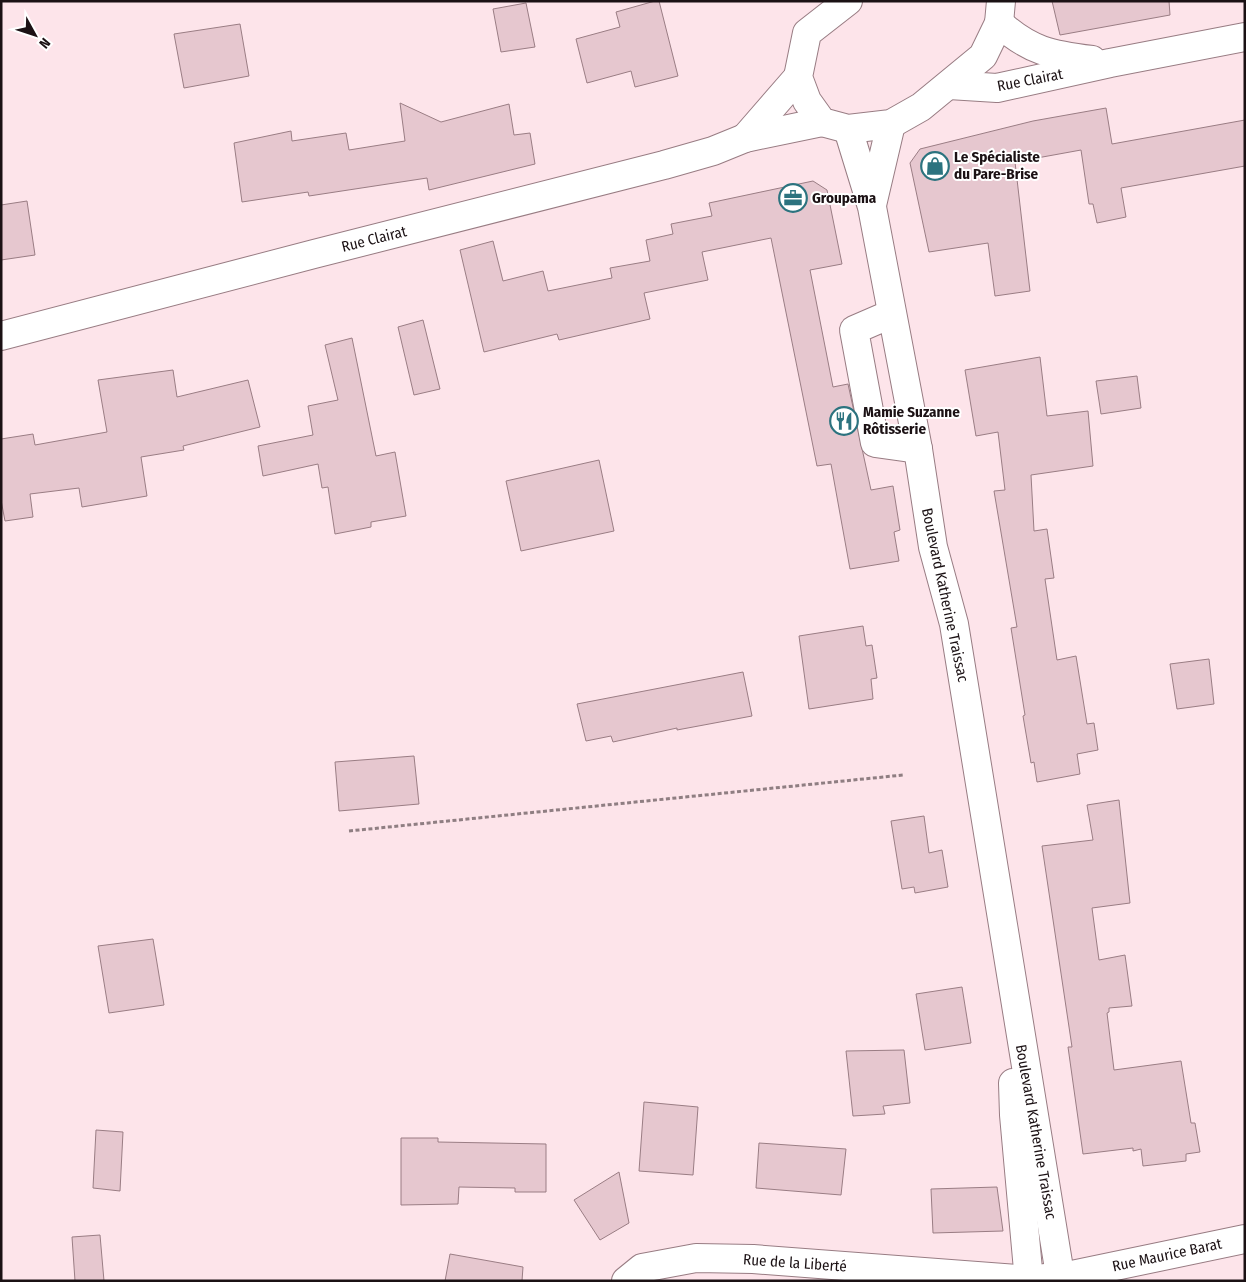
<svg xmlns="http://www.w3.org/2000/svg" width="1246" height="1282" font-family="'Fira Sans Condensed',sans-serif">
  <rect width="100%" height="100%" fill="#fde4ea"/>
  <g fill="#e6c7cf" stroke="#9a7d84">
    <polygon points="655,1 659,1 678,76 635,87 631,71 587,83 576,39 620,27 616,12"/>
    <polygon points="1052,1 1169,1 1170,15 1060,35"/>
    <polygon points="526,3 535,47 501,52 493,9"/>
    <polygon points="240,24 249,76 184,88 174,34"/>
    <polygon points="400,103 441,122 509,104 514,135 530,133 535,164 429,190 427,178 309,196 308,192 242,202 234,143 291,131 292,141 346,133 349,150 405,141"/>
    <polygon points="1106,108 1112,144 1245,120 1245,166 1121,188 1126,217 1097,223 1093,204 1089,204 1081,150 1015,162 1030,291 995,296 988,243 929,252 910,163 920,149 1033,121"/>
    <polygon points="813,181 827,190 842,264 810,270 833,387 848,384 871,490 893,486 900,530 894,532 899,561 850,569 831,464 817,466 771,238 702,252 708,280 644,293 650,319 559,340 557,334 484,352 460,250 493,241 503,281 543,271 548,291 612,278 610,268 650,261 646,240 673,234 671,224 712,216 709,203"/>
    <polygon points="27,201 35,255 1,260 1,205"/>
    <polygon points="423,320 440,389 414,395 398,327"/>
    <polygon points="352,338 376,456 395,452 406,516 371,522 371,527 335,534 328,487 322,488 318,464 263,476 258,446 313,435 308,406 338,400 325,345"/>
    <polygon points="1040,357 1047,416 1088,411 1093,466 1031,475 1034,531 1047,529 1054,578 1045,579 1057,660 1076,656 1087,724 1094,723 1098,750 1077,754 1080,774 1037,782 1034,762 1031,763 1023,716 1025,715 1011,628 1017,627 994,491 1005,490 998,432 976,436 965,370"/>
    <polygon points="173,370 177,397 248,380 260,427 183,446 184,450 141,457 147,496 82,507 79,488 30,494 33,517 5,521 1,500 1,439 33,434 35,445 107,432 98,380"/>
    <polygon points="1137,376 1141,408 1101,414 1096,381"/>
    <polygon points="599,460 614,531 521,551 506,481"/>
    <polygon points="863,626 866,646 872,645 877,678 871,679 873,699 809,709 799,636"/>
    <polygon points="1209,659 1214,704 1177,709 1170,664"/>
    <polygon points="743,672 752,716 677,730 677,728 613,742 611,736 586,741 577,704"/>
    <polygon points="414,756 419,804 339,811 335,762"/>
    <polygon points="1119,800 1130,903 1092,908 1099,960 1125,955 1132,1006 1109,1008 1109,1012 1107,1013 1114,1070 1181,1061 1191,1123 1195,1123 1200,1152 1186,1154 1186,1161 1143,1166 1141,1149 1133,1151 1133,1148 1083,1154 1068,1047 1072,1047 1042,846 1093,840 1087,805"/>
    <polygon points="924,816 929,853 942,850 948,887 915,893 914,887 902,889 891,821"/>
    <polygon points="153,939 164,1005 109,1013 98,946"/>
    <polygon points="962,987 971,1043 925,1050 916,994"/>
    <polygon points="904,1050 910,1103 883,1106 885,1114 853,1116 846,1051"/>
    <polygon points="644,1102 698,1107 693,1175 639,1171"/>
    <polygon points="96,1130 123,1132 120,1191 93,1188"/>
    <polygon points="401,1138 438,1138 438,1142 546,1144 546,1192 515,1192 515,1188 459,1187 458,1204 401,1205"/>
    <polygon points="759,1143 846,1149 841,1195 756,1188"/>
    <polygon points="619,1172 629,1223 600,1240 574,1200"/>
    <polygon points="997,1187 1003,1231 933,1233 931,1189"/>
    <polygon points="100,1235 104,1281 75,1281 72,1237"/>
    <polygon points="450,1254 523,1267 522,1281 445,1281"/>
  </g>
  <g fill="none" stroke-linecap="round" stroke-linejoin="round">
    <defs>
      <g id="minor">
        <path d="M999 23C1030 51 1051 55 1092 60"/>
        <polyline points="949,85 997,88 1110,63 1245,37"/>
        <polyline points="891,314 854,330 875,443 918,449"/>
        <polyline points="626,1281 642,1268 696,1258 753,1259 1029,1280 1072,1275 1245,1239"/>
      </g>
      <g id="major">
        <polyline points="848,1 807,33 798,77 807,101 822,122 848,129 891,124 921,107 983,56 999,23 1001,1"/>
        <polyline points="848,129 872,207 918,449 933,547 954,624 1061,1281"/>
        <polyline points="745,138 798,77"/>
        <polyline points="872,205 891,124"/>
        <polyline points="1,336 314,254 664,165 713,151 745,138 822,122"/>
        <polyline points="1013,1083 1014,1115 1029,1281"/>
      </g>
    </defs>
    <use href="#minor" stroke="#987c83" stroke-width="30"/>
    <use href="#major" stroke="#987c83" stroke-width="30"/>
    <polyline stroke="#8f7e82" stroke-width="3" stroke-dasharray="4 2.5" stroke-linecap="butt" points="349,831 903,775"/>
    <use href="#minor" stroke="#fff" stroke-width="28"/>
    <use href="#major" stroke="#fff" stroke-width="28"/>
  </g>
  <defs>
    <symbol id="shop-ring" viewBox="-11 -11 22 22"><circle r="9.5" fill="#fff" stroke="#2c737f" stroke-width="1.5"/><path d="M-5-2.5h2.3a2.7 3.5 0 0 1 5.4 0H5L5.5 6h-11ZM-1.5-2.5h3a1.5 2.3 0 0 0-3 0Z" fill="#2c737f"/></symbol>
    <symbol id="office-ring" viewBox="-11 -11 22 22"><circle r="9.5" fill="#fff" stroke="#2c737f" stroke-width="1.5"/><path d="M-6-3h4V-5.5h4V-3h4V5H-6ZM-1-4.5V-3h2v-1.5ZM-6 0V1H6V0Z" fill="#2c737f"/></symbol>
    <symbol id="restaurant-ring" viewBox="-11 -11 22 22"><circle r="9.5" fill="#fff" stroke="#2c737f" stroke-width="1.5"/><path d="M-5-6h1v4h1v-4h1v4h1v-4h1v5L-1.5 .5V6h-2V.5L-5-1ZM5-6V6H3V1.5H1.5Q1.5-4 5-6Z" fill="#2c737f"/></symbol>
  </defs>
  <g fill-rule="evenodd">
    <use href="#shop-ring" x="919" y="150" width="32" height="32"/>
    <use href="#office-ring" x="777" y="182" width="32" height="32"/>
    <use href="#restaurant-ring" x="828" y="405" width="32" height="32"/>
  </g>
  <g text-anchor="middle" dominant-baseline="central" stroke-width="4" stroke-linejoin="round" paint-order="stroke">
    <g font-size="15" fill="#1b1114" stroke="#fff">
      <text transform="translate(1030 80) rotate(-11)">Rue Clairat</text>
      <text transform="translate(374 239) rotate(-14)">Rue Clairat</text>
      <text transform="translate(945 595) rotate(78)">Boulevard Katherine Traissac</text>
      <text transform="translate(1036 1132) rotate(80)">Boulevard Katherine Traissac</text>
      <text transform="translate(1167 1255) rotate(-12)">Rue Maurice Barat</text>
      <text transform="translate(795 1263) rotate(4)">Rue de la Liberté</text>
    </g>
    <g font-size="15" font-weight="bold" fill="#1b1114" stroke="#fff" text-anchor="start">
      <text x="954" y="157">Le Spécialiste<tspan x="954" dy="17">du Pare-Brise</tspan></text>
      <text x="812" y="198">Groupama</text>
      <text x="863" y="412">Mamie Suzanne<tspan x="863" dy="17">Rôtisserie</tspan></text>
    </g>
  </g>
  <rect width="1246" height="1282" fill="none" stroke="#1b1114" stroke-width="5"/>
  <g transform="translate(35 35) rotate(130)" stroke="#ffffff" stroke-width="4" paint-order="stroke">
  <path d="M0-4L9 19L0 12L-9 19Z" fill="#1b1114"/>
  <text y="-8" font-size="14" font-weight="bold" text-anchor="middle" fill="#1b1114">N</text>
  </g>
</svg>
